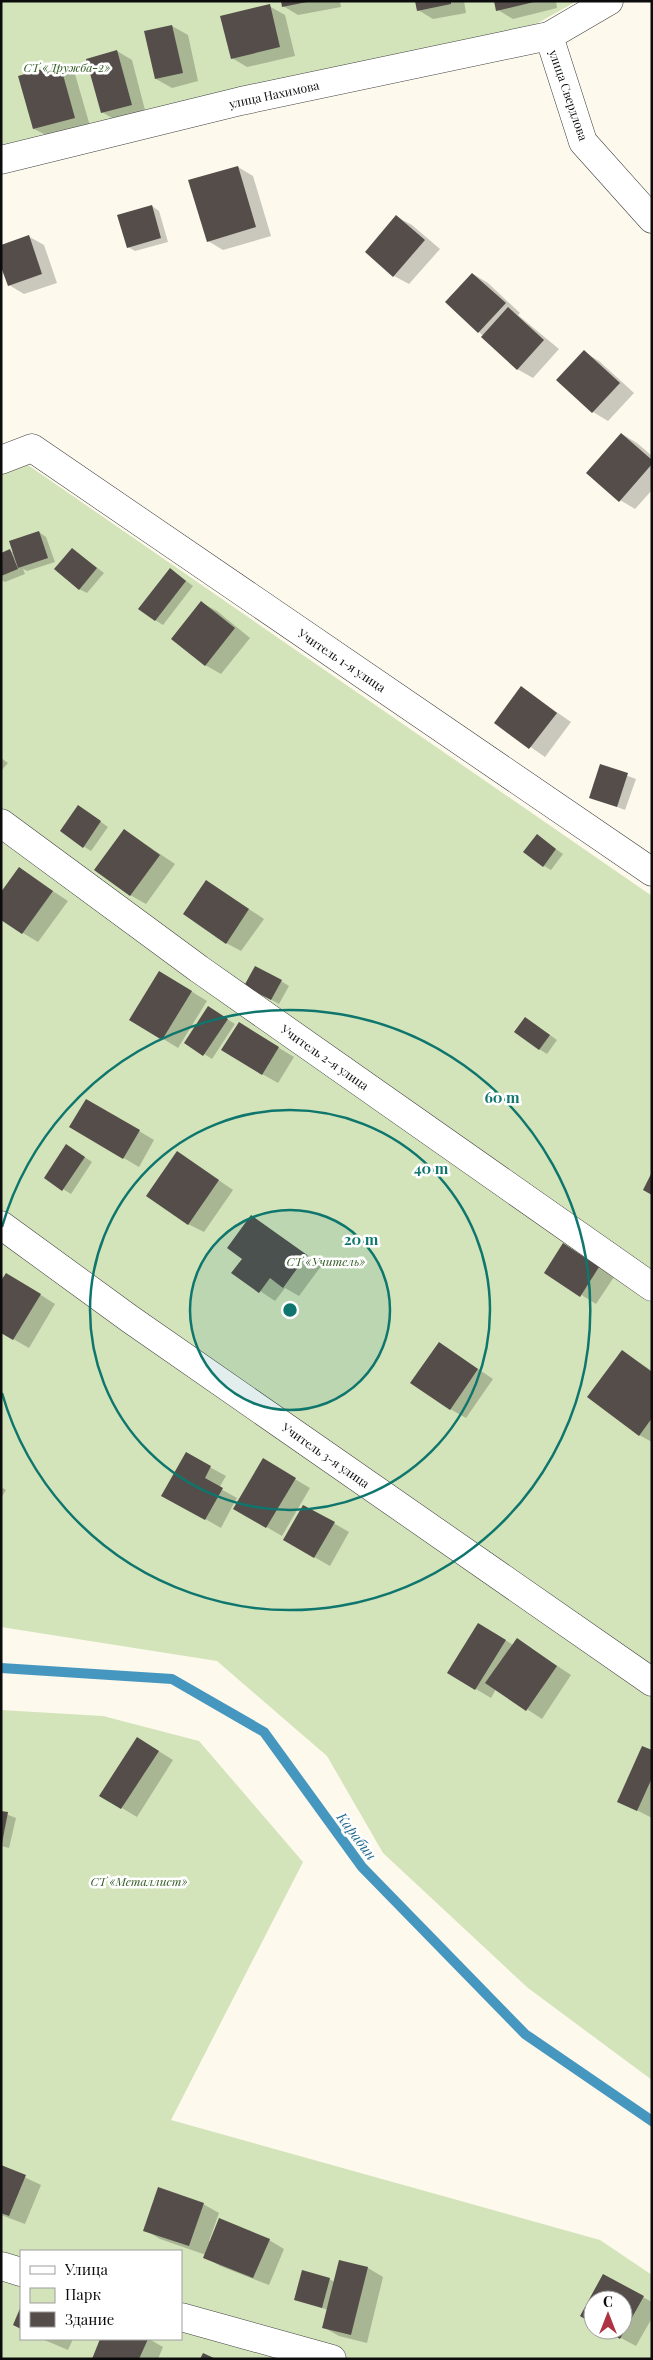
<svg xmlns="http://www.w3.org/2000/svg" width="653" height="2360" font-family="'Playfair Display',serif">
  <rect width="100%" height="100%" fill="#fdf9ed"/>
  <g fill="#d3e4ba" fill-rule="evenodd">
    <polygon points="1,1 577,1 536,24 1,149"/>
    <polygon points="25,463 652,896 652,2080 528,1988 383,1853 327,1756 217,1661 1,1627 1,473"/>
    <path d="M1 1710 103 1716 199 1741 303 1862 171 2120 600 2240 652 2275V2359H1ZM21 2251H181V2339H21ZM593 2300H623V2330H593Z"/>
  </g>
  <g fill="#0003">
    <polygon points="282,1 340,1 341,7 298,15 283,6"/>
    <polygon points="416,1 464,1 466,13 433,19 418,10"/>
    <polygon points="496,1 556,1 557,8 513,19 498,10"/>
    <polygon points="269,6 285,15 295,56 247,67 232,58"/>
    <polygon points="172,26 188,35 198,81 172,88 156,79"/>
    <polygon points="117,51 132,60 146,114 117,121 102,112"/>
    <polygon points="60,65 75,74 90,126 50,137 34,129"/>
    <polygon points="238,167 253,176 271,236 223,250 208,241"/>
    <polygon points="152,206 159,211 168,242 135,251 128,247"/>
    <polygon points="397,217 412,225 440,249 409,284 394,276"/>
    <polygon points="28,236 44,245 57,283 24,294 9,285"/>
    <polygon points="473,274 488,283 520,313 518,315 559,349 533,378 517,369 479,332"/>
    <polygon points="584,352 599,361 634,393 608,421 593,412 558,380"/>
    <polygon points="622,434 637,443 652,456 652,490 635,509 620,500"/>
    <polygon points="39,532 46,537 55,562 27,571 23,569 25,574 5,582 1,580 1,554 10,551 15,553"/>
    <polygon points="72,549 104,573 87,593 79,589"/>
    <polygon points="177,574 193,586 163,625 155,620"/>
    <polygon points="202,603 217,611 250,638 221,674 205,665"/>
    <polygon points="522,688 571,722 545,757 496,723"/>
    <polygon points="1,758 8,763 1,771"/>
    <polygon points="601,766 636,779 625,810 591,797"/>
    <polygon points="86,811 108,827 91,851 83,846"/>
    <polygon points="124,830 175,864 146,904 130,895"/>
    <polygon points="537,836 563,854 551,870 544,866"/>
    <polygon points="19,869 68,901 38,942 23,933"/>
    <polygon points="222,891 264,919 241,951 226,943"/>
    <polygon points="160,972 207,1001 178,1048 131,1019"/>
    <polygon points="281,981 289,986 279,1004 254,990"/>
    <polygon points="216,1012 235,1024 212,1059 186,1043"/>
    <polygon points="533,1023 557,1040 547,1054 539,1049"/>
    <polygon points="254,1033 294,1057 278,1083 262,1074"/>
    <polygon points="87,1100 154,1140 139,1167 71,1127"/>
    <polygon points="74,1150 92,1162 71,1194 45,1178"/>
    <polygon points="192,1162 233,1190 204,1232 188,1224"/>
    <polygon points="251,1216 322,1265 299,1296 285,1288 275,1301 233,1273 243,1259"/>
    <polygon points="579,1254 614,1277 596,1304 546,1273"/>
    <polygon points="1,1276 22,1283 55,1304 29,1348 1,1332"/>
    <polygon points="439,1343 493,1379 466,1418 450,1409"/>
    <polygon points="622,1351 652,1371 652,1442 639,1435"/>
    <polygon points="186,1454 226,1476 219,1488 237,1498 232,1507 234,1508 263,1460 310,1488 282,1536 232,1507 221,1528 163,1495"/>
    <polygon points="1,1487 6,1490 1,1498"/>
    <polygon points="304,1506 349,1532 330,1566 284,1540"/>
    <polygon points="494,1633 513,1645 517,1639 571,1675 542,1719 496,1689 491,1698 449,1673"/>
    <polygon points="152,1747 173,1760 137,1817 122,1808"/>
    <polygon points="652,1751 652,1818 619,1801"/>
    <polygon points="1,1812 16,1818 9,1848 1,1846"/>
    <polygon points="1,2166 41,2185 25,2224 1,2215"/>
    <polygon points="203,2204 219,2213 209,2241 269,2240 284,2249 269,2285 220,2266 205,2257 206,2255 160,2239 145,2230"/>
    <polygon points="340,2261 368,2268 383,2277 367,2343 339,2336 323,2327 328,2310 296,2299 329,2279 335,2282"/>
    <polygon points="604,2276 652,2302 652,2318 636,2346 606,2330 623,2330 623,2300 593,2300 593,2323 582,2316"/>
    <polygon points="42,2339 73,2339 68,2350"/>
    <polygon points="102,2339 149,2339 163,2347 158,2359 94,2359"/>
  </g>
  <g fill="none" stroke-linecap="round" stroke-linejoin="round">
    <polyline stroke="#4697bf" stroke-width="10" points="1,1668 172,1679 264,1732 362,1867 525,2034 652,2121"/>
  </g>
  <g fill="#544d4a">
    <polygon points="281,1 307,1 307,2 282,7"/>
    <polygon points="415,1 451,1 451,4 417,11"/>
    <polygon points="494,1 534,1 534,2 496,11"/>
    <polygon points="270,4 280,47 231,59 220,16"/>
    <polygon points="172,25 183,73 155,79 144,31"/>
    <polygon points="117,50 132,105 101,113 86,59"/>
    <polygon points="60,64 75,118 33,129 18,76"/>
    <polygon points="238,166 256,227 207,242 188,180"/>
    <polygon points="152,205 161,238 127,248 117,215"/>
    <polygon points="396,215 425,240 393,277 365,252"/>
    <polygon points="29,235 42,274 8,286 1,267 1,245"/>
    <polygon points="472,273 506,303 478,333 445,302"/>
    <polygon points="508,307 544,340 517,370 481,337"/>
    <polygon points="584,350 620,383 592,413 556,380"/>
    <polygon points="621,433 652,460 652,464 619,502 586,473"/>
    <polygon points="39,531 48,558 18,568 9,541"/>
    <polygon points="72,548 97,568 79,590 54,569"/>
    <polygon points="10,549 18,569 1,576 1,553"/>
    <polygon points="170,568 186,581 155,621 138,609"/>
    <polygon points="201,601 235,628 205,666 171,639"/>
    <polygon points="521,686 557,713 529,749 494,723"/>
    <polygon points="600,764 628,773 617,807 589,798"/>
    <polygon points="78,805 101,821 83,848 60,831"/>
    <polygon points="124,829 160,855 130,896 94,870"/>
    <polygon points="537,834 556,849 543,867 523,852"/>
    <polygon points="19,867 53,891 22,934 1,920 1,892"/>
    <polygon points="206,880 249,909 226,944 183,914"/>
    <polygon points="255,966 282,980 271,1000 244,986"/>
    <polygon points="159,971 192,991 162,1040 129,1020"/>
    <polygon points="208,1006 228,1019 203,1056 184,1043"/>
    <polygon points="525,1017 550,1035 539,1050 514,1032"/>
    <polygon points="239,1022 279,1047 262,1075 221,1050"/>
    <polygon points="86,1099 140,1130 123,1159 69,1127"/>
    <polygon points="66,1144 85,1157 62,1191 44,1178"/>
    <polygon points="177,1151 219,1180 188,1225 146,1196"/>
    <polygon points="652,1172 652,1195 643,1190"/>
    <polygon points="251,1215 307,1255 283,1288 270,1278 259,1293 231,1273 242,1259 227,1248"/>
    <polygon points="563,1243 599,1267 580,1297 544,1273"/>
    <polygon points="6,1273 41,1294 13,1340 1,1333 1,1281"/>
    <polygon points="439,1342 478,1369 450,1410 410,1383"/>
    <polygon points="622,1350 652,1372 652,1418 639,1436 587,1397"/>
    <polygon points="186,1452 211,1466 205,1478 223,1488 205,1520 161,1496"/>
    <polygon points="263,1458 296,1478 266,1528 233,1509"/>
    <polygon points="303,1505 335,1522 314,1558 283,1540"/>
    <polygon points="478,1623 506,1640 475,1690 447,1673"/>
    <polygon points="517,1638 557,1666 526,1711 485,1683"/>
    <polygon points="137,1737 159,1751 121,1809 99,1796"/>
    <polygon points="642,1746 652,1750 652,1778 637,1811 617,1802"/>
    <polygon points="1,1811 8,1812 2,1843 1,1843"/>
    <polygon points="1,2165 26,2175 9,2216 1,2213"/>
    <polygon points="158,2187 204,2203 189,2246 143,2231"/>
    <polygon points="219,2218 270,2239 253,2278 203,2258"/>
    <polygon points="339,2260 368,2267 351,2335 322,2328"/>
    <polygon points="302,2270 330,2278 322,2308 294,2300"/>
    <polygon points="603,2274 644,2296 620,2339 605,2330 623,2330 623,2300 593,2300 593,2324 580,2316"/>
    <polygon points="21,2306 21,2329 13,2325"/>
    <polygon points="100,2339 148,2339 139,2359 92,2359"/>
    <polygon points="203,2353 216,2359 200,2359"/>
  </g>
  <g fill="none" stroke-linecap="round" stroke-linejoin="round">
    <defs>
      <g id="minor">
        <polyline points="549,36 583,142 652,219"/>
        <polyline points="1,160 241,101 549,36 609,1"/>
        <polyline points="1,460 32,448 652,872"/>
        <polyline points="1,823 199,969 652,1287"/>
        <polyline points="1,1225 130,1319 652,1682"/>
        <polyline points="1,2266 21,2272"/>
        <polyline points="181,2317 332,2359"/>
      </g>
    </defs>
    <use href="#minor" stroke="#3f3f3f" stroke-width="29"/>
    <use href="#minor" stroke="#fff" stroke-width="28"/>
  </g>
  <circle cx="290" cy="1310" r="100" fill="#0f766e" fill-opacity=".12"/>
  <g fill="none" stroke="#0f766e" stroke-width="2.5">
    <circle cx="290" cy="1310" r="100"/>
    <circle cx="290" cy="1310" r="200"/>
    <path d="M2 1227A300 300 0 1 1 2 1393"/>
  </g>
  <g text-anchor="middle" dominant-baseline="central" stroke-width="5" stroke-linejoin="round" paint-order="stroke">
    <g font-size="12" font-style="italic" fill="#345d24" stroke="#fff">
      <text x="67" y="67">СТ «Дружба-2»</text>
      <text x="326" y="1261">СТ «Учитель»</text>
      <text x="139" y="1881">СТ «Металлист»</text>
    </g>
    <g font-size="12" fill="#0c0c0c" stroke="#fff">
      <text transform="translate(274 94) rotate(-12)">улица Нахимова</text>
      <text transform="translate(569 95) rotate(71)">улица Свердлова</text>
      <text transform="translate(342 660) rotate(34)">Учитель 1-я улица</text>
      <text transform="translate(325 1057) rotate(35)">Учитель 2-я улица</text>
      <text transform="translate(326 1455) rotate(35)">Учитель 3-я улица</text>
    </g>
    <g font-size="14" font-style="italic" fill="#236990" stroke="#fff">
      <text transform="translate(357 1836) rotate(53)">Карабин</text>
    </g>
  </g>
  <circle cx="290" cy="1310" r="8" fill="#0f766e" stroke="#fff" stroke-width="2.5"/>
  <g font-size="15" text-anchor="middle" font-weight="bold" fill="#0f766e" stroke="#fff" stroke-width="5" stroke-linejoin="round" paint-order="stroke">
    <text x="502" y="1103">60 m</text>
    <text x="431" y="1174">40 m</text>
    <text x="361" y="1245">20 m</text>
  </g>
  <rect width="653" height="2360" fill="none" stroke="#0c0c0c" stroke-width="5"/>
  <rect x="20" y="2250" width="162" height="90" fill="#ffffff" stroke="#9e9e9e"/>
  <rect x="30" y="2266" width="25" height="8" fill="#ffffff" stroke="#9e9e9e"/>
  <text x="65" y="2275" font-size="15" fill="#0c0c0c">Улица</text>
  <rect x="30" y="2288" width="25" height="15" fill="#d3e4ba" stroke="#9e9e9e"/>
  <text x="65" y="2300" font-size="15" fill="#0c0c0c">Парк</text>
  <rect x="30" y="2312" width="25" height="15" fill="#544d4a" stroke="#9e9e9e"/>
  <text x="65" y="2325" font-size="15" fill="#0c0c0c">Здание</text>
  <g transform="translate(608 2315)"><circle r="24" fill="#ffffff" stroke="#9e9e9e"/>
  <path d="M0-4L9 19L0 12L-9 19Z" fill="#ad3342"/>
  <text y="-8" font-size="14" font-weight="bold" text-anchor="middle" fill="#0c0c0c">С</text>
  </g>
</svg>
